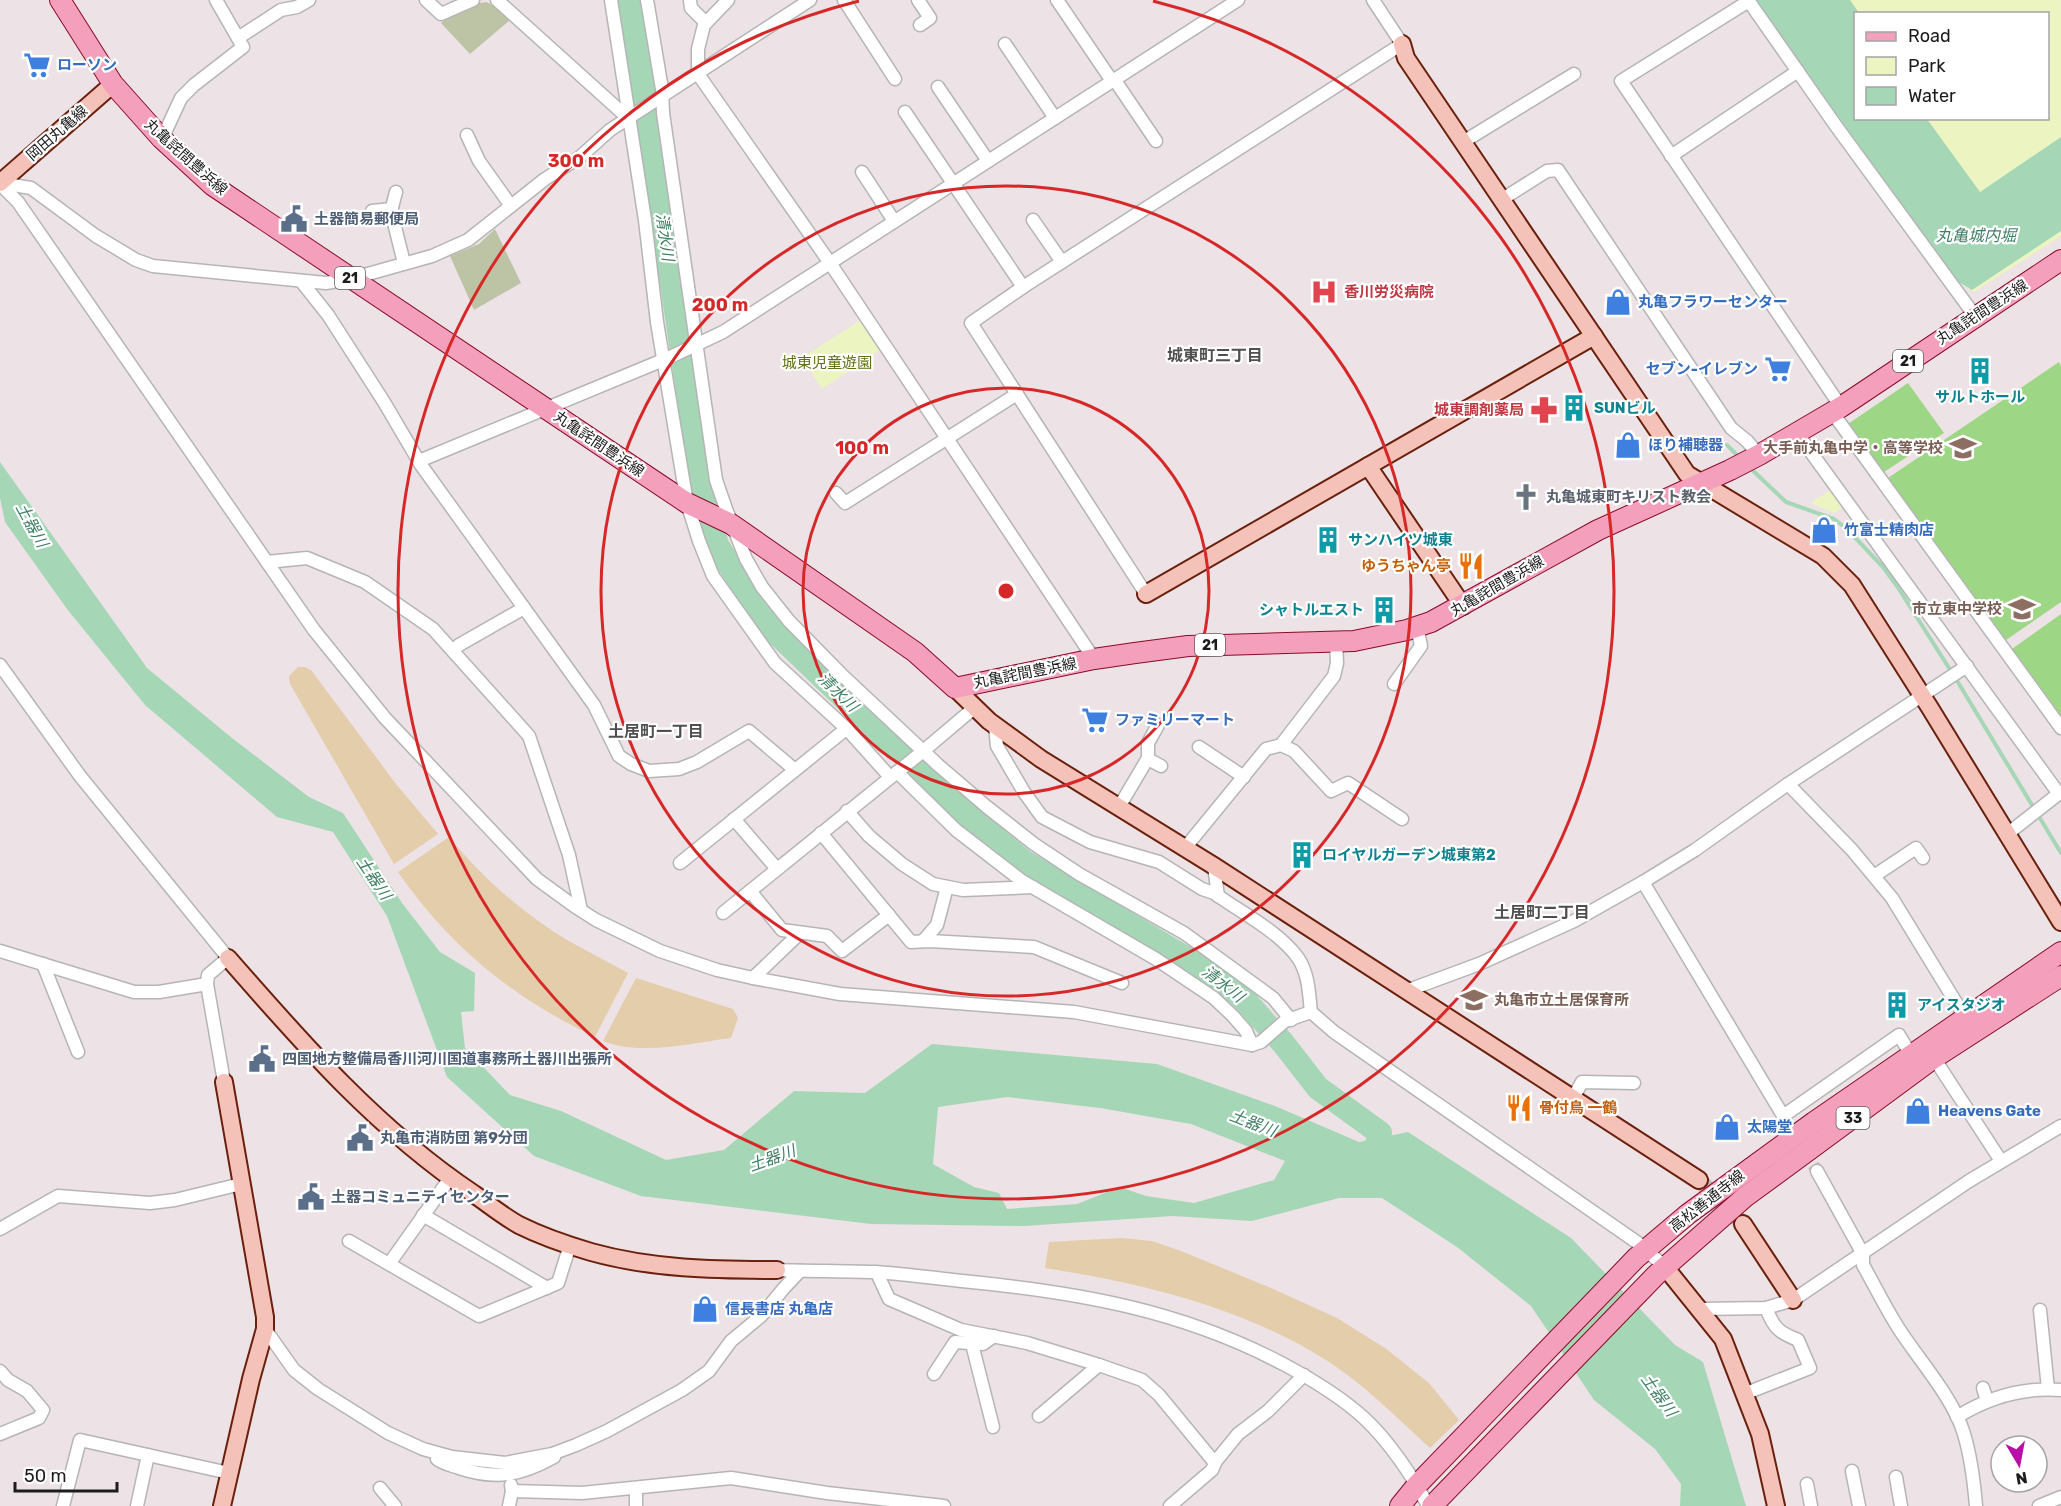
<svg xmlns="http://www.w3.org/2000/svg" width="2061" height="1506" font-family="Rubik,'Noto Sans JP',sans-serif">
  <rect width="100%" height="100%" fill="#ede2e5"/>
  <g fill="#e4cdab">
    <polygon points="298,667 305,667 311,670 396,784 438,834 394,864 290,684 289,676"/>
    <path d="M449 837C482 877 522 913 567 940 587 951 608 962 628 973L595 1037C512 997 451 948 398 872Z"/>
    <path d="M636 978 733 1009 738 1018 731 1038C693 1043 639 1056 603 1041Z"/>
    <path d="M1122 1238 1152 1241 1181 1251 1271 1288 1337 1318 1385 1348 1429 1383 1459 1420 1430 1448C1398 1419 1366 1386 1329 1362 1246 1308 1141 1283 1045 1268L1049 1242Z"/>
  </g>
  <g fill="#bcc4a5">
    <path d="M486 2 499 8 510 20 470 54 441 23C452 13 471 4 486 2Z"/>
    <polygon points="495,229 521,283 474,310 450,256 479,244"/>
  </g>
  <g fill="#ecf5c1" fill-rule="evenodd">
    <path d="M1753 0H2061V236L1974 292 1957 281ZM1856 14H2048V118H1856Z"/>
    <polygon points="862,319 882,349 822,389 802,358"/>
    <polygon points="1830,490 1844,507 1834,513 1811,503"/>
  </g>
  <g fill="#9dd785">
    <polygon points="2059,362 2061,366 2061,602 2006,640 1888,478"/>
    <polygon points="1908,383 1944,433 1884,472 1848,424"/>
    <polygon points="2061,614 2061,716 2012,649"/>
  </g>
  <g fill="#a5d7b6" fill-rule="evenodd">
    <polygon points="1754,0 1850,0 1859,13 1856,14 1856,118 1927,119 1980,192 2061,137 2061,231 1972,290 1957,281"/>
    <path d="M0 462 147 668 232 738 309 797 343 813 402 903 440 952 475 973 474 1011 461 1012 465 1048 510 1095 561 1111 666 1160 724 1150 794 1091 865 1093 932 1044 1157 1064 1275 1106 1359 1142 1408 1132 1571 1238 1675 1345 1703 1362 1746 1506H1680L1681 1484 1655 1449 1594 1400 1531 1306 1457 1247 1382 1198H1339L1252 1221 1173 1216 1024 1226 871 1224 641 1196 534 1156 447 1077 387 916 333 832 277 817 145 705 67 609 5 522 0 498ZM1007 1097 1100 1108 1191 1124 1285 1161 1274 1180 1194 1203 1146 1196 1120 1187 1077 1204 1007 1209 999 1193 974 1187 933 1164 938 1107Z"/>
  </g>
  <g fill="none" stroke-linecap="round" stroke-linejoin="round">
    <g stroke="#a5d7b6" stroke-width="4">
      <polyline points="1727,445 1741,459"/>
      <polyline points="1748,466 1786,502 1834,519 1847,529 1883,567 1897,586 1956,679 2061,853"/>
    </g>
    <polyline stroke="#a5d7b6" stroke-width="24" points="630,0 700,473 717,545 767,624 959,808 1023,861 1219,978 1242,997 1283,1043 1318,1088 1380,1133 1371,1169"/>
    <polyline stroke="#c3babd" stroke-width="12" stroke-dasharray="12 6" stroke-linecap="butt" points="1785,1119 1817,1171"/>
    <polyline stroke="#c3babd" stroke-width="16" stroke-dasharray="16 8" stroke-linecap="butt" points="1699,1180 1743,1224"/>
    <defs>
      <g id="street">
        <polyline points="426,0 441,14 473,0"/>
        <polyline points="497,0 628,118"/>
        <polyline points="611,0 645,220 657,322 687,503 699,541 713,576 775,663 848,730 890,777"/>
        <polyline points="647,0 662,89 663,113 716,480 726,509 746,559 762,587 789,621 843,676 938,765 987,807 1034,844 1079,874 1184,933 1273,998 1291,1020"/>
        <polyline points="690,0 691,8 706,23"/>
        <polyline points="728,0 704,25 698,49 698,74 830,263 1094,659"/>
        <polyline points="844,0 895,79"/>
        <polyline points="918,0 930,18 920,25"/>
        <polyline points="1057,0 1112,81"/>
        <polyline points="1748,0 1836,126 1975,316"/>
        <polyline points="1749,1 1621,81 1841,407"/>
        <polyline points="238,38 281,10 297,7 309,0"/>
        <polyline points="1005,44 1055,118"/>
        <polyline points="1114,79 1156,141"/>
        <polyline points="938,87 988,161"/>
        <polyline points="905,112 1023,287"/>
        <polyline points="467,135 479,161 511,206"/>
        <polyline points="162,139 181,98 194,85 243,47 216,0"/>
        <polyline points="1463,142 1574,74"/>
        <polyline points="1671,156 1798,71"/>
        <polyline points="862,172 894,221"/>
        <polyline points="0,183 31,188 96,236 136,260 153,266 326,283 350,279 432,256 468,240 545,179 580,157 610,130 810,0"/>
        <polyline points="0,184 18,202 314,630 385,718 537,879 574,906 596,920 660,951 717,970 753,978 840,994 1074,1012 1252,1045 1261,1042 1285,1021 1311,1012 1334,1032 1638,1243 1665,1267"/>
        <polyline points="396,192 391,211 404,263"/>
        <polyline points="1501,200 1547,171 1558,170 1731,428 1747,441 1759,455"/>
        <polyline points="372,211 392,209"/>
        <polyline points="1033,220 1062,262"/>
        <polyline points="301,281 328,315 384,402 421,465 594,705 619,756 631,764 649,771 679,769 697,762 749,731 795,770"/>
        <polyline points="1832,412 2061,728"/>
        <polyline points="1797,433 2059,794"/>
        <polyline points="419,461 668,358 723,332 1238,0"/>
        <polyline points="836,493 845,503 1017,394"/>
        <polyline points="267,562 307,558 365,582 433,629 529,736 569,855 581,910"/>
        <polyline points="1146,594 971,323 1023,287 1402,44 1373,0"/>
        <polyline points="453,651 459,645 524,608"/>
        <polyline points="0,665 80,776 228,958 208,975 207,984 224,1082"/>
        <polyline points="1394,684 1421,646 1417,627"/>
        <path d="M995 726 997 746 1024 792 1042 817 1090 842 1159 862 1202 889 1214 893C1240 912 1280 932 1298 958 1309 974 1309 995 1311 1012"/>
        <polyline points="1281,745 1294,751 1331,791 1348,783 1402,819"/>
        <polyline points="1199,747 1244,777"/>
        <polyline points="1148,759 1161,766"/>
        <polyline points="897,772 956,830 1022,881 1156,959 1214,998 1233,1016 1246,1031 1252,1045"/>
        <polyline points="1788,784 1852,850 1892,898 1966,1019"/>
        <polyline points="1119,807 1148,758 1148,743 1158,725"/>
        <polyline points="847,811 869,836 902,864 933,884 963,890 1033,887"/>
        <polyline points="734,819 777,869"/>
        <polyline points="821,833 911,942 930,941 1034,947 1122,983"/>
        <polyline points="2006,835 2061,792"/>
        <polyline points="1185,848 1266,749 1281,745 1334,676 1337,663 1336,641"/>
        <polyline points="680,863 846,729"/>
        <polyline points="1214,866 1218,896"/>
        <polyline points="1874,876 1916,848 1923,858"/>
        <polyline points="1643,882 1785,1119"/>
        <polyline points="750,891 782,930 827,936 842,951 889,915"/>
        <polyline points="723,913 922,752 974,708"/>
        <polyline points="923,941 937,925 947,887"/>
        <polyline points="0,951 134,992 159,992 207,984"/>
        <polyline points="43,964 78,1052"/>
        <polyline points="753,978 800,933"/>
        <polyline points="1406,991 1479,964 1574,921 1643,882 1695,850 1788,784 1967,666"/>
        <polyline points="1934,1058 2001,1161"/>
        <polyline points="1573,1098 1582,1082 1634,1083"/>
        <polyline points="1783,1116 1899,1035 1914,1060"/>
        <path d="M1817 1171 1863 1254V1265C1875 1286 1886 1309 1899 1329 1919 1360 1954 1399 1964 1434 1971 1457 1974 1482 1976 1506"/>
        <polyline points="423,1215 547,1288"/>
        <polyline points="0,1229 58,1196 150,1203 175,1200 241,1184"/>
        <polyline points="349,1241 479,1316 558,1283 570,1245"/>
        <polyline points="389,1264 450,1178"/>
        <path d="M777 1270C810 1271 843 1271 876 1272 905 1274 934 1278 962 1281 1077 1292 1182 1310 1285 1365 1313 1380 1341 1397 1364 1418 1388 1440 1414 1478 1428 1506"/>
        <polyline points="877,1273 889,1299 961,1330 1027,1343 1099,1365"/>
        <polyline points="1700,1309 1766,1308 1793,1300 1969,1181 2061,1126"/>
        <polyline points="2040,1310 2048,1389"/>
        <polyline points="265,1329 294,1370 318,1389 388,1433 423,1449 452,1457 505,1463 552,1454 576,1445 607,1431 682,1390 709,1371 731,1341 761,1316 784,1288 800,1271"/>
        <polyline points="972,1344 993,1427"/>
        <polyline points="0,1371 8,1380 27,1391 43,1410 39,1418 0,1434"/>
        <polyline points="934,1374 955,1342 983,1344 994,1336"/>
        <polyline points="1983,1388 1987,1401"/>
        <path d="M1744 1394 1810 1368 1798 1340C1778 1332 1774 1328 1766 1308"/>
        <polyline points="1039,1416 1099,1365 1142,1380 1159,1395 1215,1463"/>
        <path d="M1957 1417C1989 1397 2023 1387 2061 1390"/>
        <path d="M437 1459C443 1464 451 1465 459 1468 496 1480 520 1476 554 1457"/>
        <polyline points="1852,1471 1859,1506"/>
        <polyline points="1896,1477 1901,1506"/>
        <polyline points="1807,1484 1811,1506"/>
        <polyline points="380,1488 395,1506"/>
        <polyline points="636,1488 636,1506"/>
        <polyline points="512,1491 582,1493 731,1478 827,1493 944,1506"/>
        <polyline points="63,1506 80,1440 229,1473"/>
        <polyline points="137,1506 148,1455"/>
        <polyline points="509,1506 512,1491 511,1485"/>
        <polyline points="1170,1506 1212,1470 1216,1461 1238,1434 1268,1411 1304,1375"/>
        <polyline points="2039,1506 2061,1497"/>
      </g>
      <g id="secondary">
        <polyline points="1402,44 1406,58 1687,474 1823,556 1852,585 1930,708 2061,922"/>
        <polyline points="0,183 113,84"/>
        <polyline points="1368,466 1463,606"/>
        <polyline points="1146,594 1594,336"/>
        <polyline points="955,688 989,721 1041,759 1214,866 1699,1180"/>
        <path d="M228 958C303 1044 378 1130 474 1194 488 1204 503 1216 519 1225 541 1236 567 1245 591 1252 652 1269 714 1270 777 1270"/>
        <polyline points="1743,1224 1793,1300"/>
        <polyline points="1665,1267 1723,1339 1760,1434 1776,1506"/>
        <polyline points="222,1506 251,1379 265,1329 265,1317 224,1082"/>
      </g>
      <g id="primary">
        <polyline points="60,0 113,84 162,139 212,185 687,503 731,524 915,652 955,688 1094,659 1135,653 1188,646 1354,641 1407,630 1431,622 1598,530 1730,470 1759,455 1841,407 2061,260"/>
        <polyline points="1400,1506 1417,1485 1636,1258 1688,1214 1814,1122 2061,952"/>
        <polyline points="1432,1506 1656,1275 1745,1197 1934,1058 2061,976"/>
      </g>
    </defs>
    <use href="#street" stroke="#b5b5b5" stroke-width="15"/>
    <use href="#secondary" stroke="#6a200c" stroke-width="20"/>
    <use href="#primary" stroke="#890b28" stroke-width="22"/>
    <use href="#street" stroke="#fff" stroke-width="12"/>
    <use href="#secondary" stroke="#f4c2b9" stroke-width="16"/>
    <use href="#primary" stroke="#f4a0bc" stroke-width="20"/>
  </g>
  <g fill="none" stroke="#d62828" stroke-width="3">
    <circle cx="1006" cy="591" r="203"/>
    <circle cx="1006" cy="591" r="405"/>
    <path d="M1153 1A608 608 0 1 1 859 1"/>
  </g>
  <defs>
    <symbol id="supermarket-bare" viewBox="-9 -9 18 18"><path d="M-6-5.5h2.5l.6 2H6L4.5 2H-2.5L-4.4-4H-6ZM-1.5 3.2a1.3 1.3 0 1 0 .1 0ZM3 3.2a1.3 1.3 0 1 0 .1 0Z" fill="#3f7fe0" stroke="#fff" stroke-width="2.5" paint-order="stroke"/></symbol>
    <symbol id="civic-bare" viewBox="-9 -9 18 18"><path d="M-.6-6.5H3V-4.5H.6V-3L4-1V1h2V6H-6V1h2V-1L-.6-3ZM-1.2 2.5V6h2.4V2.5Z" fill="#5c6f8a" stroke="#fff" stroke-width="2.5" paint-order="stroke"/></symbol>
    <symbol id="hospital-bare" viewBox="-9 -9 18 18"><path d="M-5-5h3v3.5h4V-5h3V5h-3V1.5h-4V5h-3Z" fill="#e0444e" stroke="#fff" stroke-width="2.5" paint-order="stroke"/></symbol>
    <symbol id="shop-bare" viewBox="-9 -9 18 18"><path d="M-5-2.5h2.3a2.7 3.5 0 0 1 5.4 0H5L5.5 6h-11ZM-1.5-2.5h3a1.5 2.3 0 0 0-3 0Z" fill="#3f7fe0" stroke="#fff" stroke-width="2.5" paint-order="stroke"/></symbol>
    <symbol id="building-bare" viewBox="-9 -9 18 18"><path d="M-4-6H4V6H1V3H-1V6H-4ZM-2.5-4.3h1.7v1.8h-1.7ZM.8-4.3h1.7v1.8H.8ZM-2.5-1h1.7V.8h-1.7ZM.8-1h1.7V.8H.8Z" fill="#0f9aa8" stroke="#fff" stroke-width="2.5" paint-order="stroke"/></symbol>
    <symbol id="pharmacy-bare" viewBox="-9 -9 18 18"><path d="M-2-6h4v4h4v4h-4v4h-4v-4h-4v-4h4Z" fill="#e0444e" stroke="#fff" stroke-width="2.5" paint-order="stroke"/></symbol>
    <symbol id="school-bare" viewBox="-9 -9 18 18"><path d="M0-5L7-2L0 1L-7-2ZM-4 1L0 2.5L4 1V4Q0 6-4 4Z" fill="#8d6e63" stroke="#fff" stroke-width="2.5" paint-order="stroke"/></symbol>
    <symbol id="church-bare" viewBox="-9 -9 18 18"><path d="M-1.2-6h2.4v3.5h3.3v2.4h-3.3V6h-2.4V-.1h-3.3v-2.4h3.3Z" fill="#6b7280" stroke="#fff" stroke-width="2.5" paint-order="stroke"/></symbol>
    <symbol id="restaurant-bare" viewBox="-9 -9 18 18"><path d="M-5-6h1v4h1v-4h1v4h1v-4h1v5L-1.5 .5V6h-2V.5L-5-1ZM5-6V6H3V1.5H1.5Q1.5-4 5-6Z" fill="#e8710a" stroke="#fff" stroke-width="2.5" paint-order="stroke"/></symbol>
  </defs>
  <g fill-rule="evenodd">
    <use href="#supermarket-bare" x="18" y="46" width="38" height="38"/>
    <use href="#civic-bare" x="275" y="200" width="38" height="38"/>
    <use href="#hospital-bare" x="1305" y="273" width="38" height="38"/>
    <use href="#shop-bare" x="1599" y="283" width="38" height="38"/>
    <use href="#supermarket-bare" x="1759" y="350" width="38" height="38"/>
    <use href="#building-bare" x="1961" y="352" width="38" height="38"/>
    <use href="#building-bare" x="1555" y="389" width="38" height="38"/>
    <use href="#pharmacy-bare" x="1525" y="391" width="38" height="38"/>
    <use href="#shop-bare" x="1609" y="426" width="38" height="38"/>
    <use href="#school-bare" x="1944" y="429" width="38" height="38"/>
    <use href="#church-bare" x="1507" y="478" width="38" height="38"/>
    <use href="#shop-bare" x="1805" y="511" width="38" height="38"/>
    <use href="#building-bare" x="1309" y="521" width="38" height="38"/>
    <use href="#restaurant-bare" x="1452" y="547" width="38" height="38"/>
    <use href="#school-bare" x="2003" y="590" width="38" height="38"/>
    <use href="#building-bare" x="1365" y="591" width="38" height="38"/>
    <use href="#supermarket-bare" x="1076" y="701" width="38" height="38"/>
    <use href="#building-bare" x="1283" y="836" width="38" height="38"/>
    <use href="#school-bare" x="1455" y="981" width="38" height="38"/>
    <use href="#building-bare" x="1878" y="986" width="38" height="38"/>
    <use href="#civic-bare" x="243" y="1040" width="38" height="38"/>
    <use href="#restaurant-bare" x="1500" y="1089" width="38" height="38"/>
    <use href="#shop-bare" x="1899" y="1092" width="38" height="38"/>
    <use href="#shop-bare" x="1708" y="1108" width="38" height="38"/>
    <use href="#civic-bare" x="341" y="1119" width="38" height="38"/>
    <use href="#civic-bare" x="292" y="1178" width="38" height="38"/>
    <use href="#shop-bare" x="686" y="1290" width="38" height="38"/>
  </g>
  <g text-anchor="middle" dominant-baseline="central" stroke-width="4.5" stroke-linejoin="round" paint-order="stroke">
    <g fill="#fff" stroke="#606060" stroke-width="1.5">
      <rect x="335" y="267" width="30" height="22" rx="4.5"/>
      <rect x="1893" y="350" width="30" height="22" rx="4.5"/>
      <rect x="1195" y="634" width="30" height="22" rx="4.5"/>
      <rect x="1836.5" y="1107" width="33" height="22" rx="4.5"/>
    </g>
    <g font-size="14" font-weight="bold" fill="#1c1c1c">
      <text x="350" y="278">21</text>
      <text x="1908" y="361">21</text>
      <text x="1210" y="645">21</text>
      <text x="1853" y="1118">33</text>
    </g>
    <g font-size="15" font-weight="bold" fill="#366cbe" stroke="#fff" text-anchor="start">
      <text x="57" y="65">ローソン</text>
      <text x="1638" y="302">丸亀フラワーセンター</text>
      <text x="1758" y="369" text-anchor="end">セブン-イレブン</text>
      <text x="1648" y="445">ほり補聴器</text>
      <text x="1844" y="530">竹富士精肉店</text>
      <text x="1115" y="720">ファミリーマート</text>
      <text x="1938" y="1111">Heavens Gate</text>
      <text x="1747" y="1127">太陽堂</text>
      <text x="725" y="1309">信長書店 丸亀店</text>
    </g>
    <g font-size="15" fill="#1c1c1c" stroke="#fff">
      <text transform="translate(57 133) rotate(-41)">岡田丸亀線</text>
      <text transform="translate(186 157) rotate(42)">丸亀詫間豊浜線</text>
      <text transform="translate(1982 312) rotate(-33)">丸亀詫間豊浜線</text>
      <text transform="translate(599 444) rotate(34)">丸亀詫間豊浜線</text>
      <text transform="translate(1497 586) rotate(-30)">丸亀詫間豊浜線</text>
      <text transform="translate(1025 673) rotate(-11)">丸亀詫間豊浜線</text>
      <text transform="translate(1707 1201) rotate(-38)">高松善通寺線</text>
    </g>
    <g font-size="15" font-weight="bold" fill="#4e5e75" stroke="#fff" text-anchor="start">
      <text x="314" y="219">土器簡易郵便局</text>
      <text x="282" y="1059">四国地方整備局香川河川国道事務所土器川出張所</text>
      <text x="380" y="1138">丸亀市消防団 第9分団</text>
      <text x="331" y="1197">土器コミュニティセンター</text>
    </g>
    <g font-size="15" font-weight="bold" fill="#be3a42" stroke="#fff" text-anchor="start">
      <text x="1344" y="292">香川労災病院</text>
      <text x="1524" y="410" text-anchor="end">城東調剤薬局</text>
    </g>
    <g font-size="15" fill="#607113" stroke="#fff">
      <text x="827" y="363">城東児童遊園</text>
    </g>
    <g font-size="15" font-weight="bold" fill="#0d838f" stroke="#fff" text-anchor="start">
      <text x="1980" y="397" text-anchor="middle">サルトホール</text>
      <text x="1594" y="408">SUNビル</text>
      <text x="1348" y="540">サンハイツ城東</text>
      <text x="1364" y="610" text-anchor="end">シャトルエスト</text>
      <text x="1322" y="855">ロイヤルガーデン城東第2</text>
      <text x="1917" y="1005">アイスタジオ</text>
    </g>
    <g font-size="15" font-weight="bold" fill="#785e54" stroke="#fff" text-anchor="end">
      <text x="1943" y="448">大手前丸亀中学・高等学校</text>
      <text x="2002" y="609">市立東中学校</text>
      <text x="1494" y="1000" text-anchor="start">丸亀市立土居保育所</text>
    </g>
    <g font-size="15" font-weight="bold" fill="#5b616d" stroke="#fff" text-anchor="start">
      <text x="1546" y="497">丸亀城東町キリスト教会</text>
    </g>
    <g font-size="15" font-weight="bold" fill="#c56008" stroke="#fff" text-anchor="end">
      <text x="1451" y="566">ゆうちゃん亭</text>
      <text x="1539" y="1108" text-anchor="start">骨付鳥 一鶴</text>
    </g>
    <g font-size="16" font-style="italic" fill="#407f66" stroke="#fff">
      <text x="1976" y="235">丸亀城内堀</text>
      <text transform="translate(665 237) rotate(82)">清水川</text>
      <text transform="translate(32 525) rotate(61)">土器川</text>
      <text transform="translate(838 692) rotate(44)">清水川</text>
      <text transform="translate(374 878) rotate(56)">土器川</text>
      <text transform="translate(1223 984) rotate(38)">清水川</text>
      <text transform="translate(1253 1123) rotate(21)">土器川</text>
      <text transform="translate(772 1158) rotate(-20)">土器川</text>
      <text transform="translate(1659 1395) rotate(54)">土器川</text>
    </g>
    <g font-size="16" font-weight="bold" fill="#4f4f4f" stroke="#fff">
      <text x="1215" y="355">城東町三丁目</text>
      <text x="656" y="731">土居町一丁目</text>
      <text x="1542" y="912">土居町二丁目</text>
    </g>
  </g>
  <circle cx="1006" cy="591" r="9" fill="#d62828" stroke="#fff" stroke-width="3"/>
  <g font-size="18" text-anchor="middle" font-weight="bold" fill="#d62828" stroke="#fff" stroke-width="4.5" stroke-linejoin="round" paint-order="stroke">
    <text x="576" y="167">300 m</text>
    <text x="720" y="311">200 m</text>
    <text x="862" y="454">100 m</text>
  </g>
  <rect x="1854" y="12" width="195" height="108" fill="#ffffff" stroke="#a4a4a4" stroke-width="1.5"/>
  <rect x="1866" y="32" width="30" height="9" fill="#f4a0bc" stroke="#a4a4a4" stroke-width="1.5"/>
  <text x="1908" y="42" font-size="18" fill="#1c1c1c">Road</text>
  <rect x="1866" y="57" width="30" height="18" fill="#ecf5c1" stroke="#a4a4a4" stroke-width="1.5"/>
  <text x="1908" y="72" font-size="18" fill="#1c1c1c">Park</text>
  <rect x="1866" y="87" width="30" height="18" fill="#a5d7b6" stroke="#a4a4a4" stroke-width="1.5"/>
  <text x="1908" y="102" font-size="18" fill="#1c1c1c">Water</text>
  <g transform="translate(2019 1464) rotate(170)"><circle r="28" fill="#ffffff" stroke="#a4a4a4" stroke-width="1.5"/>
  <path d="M0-4.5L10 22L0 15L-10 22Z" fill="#b90fa9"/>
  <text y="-9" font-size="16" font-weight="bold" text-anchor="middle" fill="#1c1c1c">N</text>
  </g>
  <path d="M15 1482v9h102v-9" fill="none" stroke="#1c1c1c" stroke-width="3"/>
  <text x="24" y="1482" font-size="18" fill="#1c1c1c" stroke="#ffffff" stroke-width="4.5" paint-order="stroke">50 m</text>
</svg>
